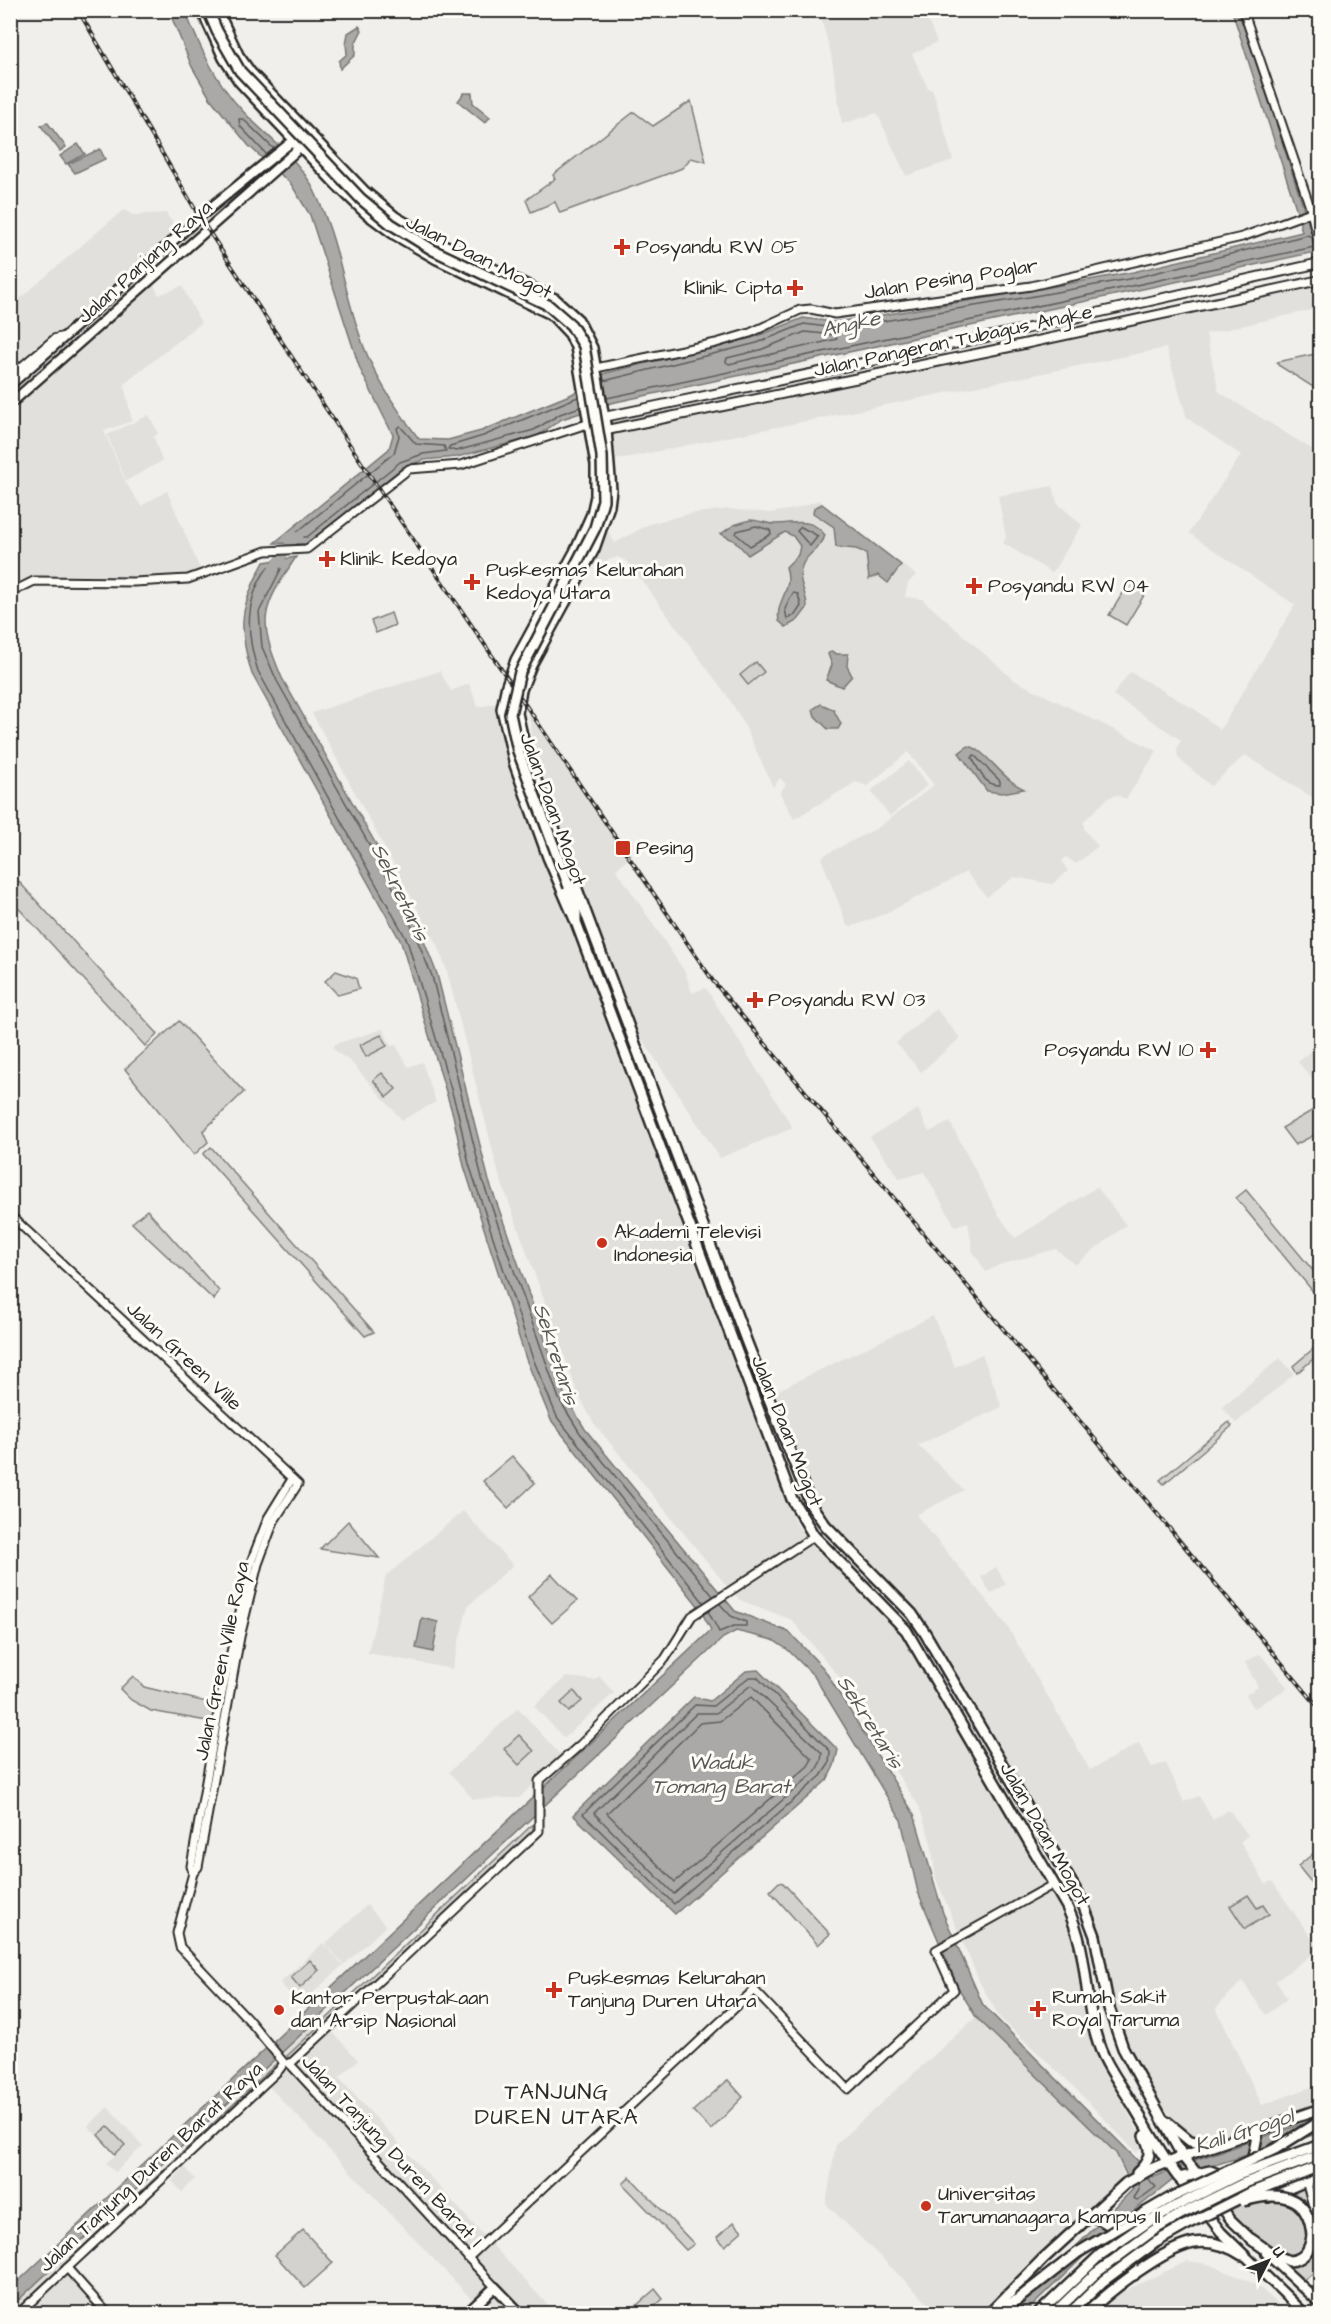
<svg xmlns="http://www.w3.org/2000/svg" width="1331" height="2324" font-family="'Architects Daughter',sans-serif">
  <rect width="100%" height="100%" fill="#f0efeb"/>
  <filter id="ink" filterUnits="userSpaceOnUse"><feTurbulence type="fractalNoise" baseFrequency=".0167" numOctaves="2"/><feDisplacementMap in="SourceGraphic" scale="12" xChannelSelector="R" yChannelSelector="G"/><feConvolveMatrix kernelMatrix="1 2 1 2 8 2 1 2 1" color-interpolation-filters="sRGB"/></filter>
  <g filter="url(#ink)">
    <g fill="#e1e0dc">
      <polygon points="819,11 924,11 937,42 912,54 928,88 933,91 953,160 906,176 877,113 842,124 831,54"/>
      <polygon points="123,210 133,215 166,213 178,231 142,262 159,295 182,286 201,323 124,384 132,421 104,431 126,483 141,506 167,491 202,574 175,581 37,584 11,597 10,307"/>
      <polygon points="1320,283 1320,308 1206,334 1219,392 1320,454 1320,802 1245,755 1211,786 1178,758 1177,748 1181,740 1113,695 1130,672 1196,710 1220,730 1295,605 1189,533 1241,455 1187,418 1166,348 615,460 611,408 1157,319"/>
      <polygon points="149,415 158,433 154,437 162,461 126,481 107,435"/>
      <polygon points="1053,486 1057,503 1082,525 1052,573 1003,543 1006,537 998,496"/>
      <polygon points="819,500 916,575 908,583 905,597 922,599 1014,680 1157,751 1126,799 1116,795 1108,798 1084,821 1084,829 1098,846 1076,864 1066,857 1062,861 1068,871 1052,884 1014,877 987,897 966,872 887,913 851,927 847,925 822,860 823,856 879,827 934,785 908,752 867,786 856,782 794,819 780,793 786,784 780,778 773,787 742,720 726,694 628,562 618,557 592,565 607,530 615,543 649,524 688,514 728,509 770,513 794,509"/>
      <polygon points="440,671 451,691 469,684 478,707 497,703 510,756 559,892 795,1522 809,1540 895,1622 965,1735 994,1793 1049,1885 1075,1917 1087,2017 1099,2062 1147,2146 1136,2152 1069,2082 1000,2018 981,1985 936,1879 931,1843 919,1806 896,1772 840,1678 792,1620 740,1600 731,1591 593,1422 578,1394 499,1175 447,971 437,945 312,713"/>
      <polygon points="526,705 629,858 616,869 685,972 692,993 706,988 793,1128 720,1158 626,1014 537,756"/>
      <polygon points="909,761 928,785 890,816 871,791"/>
      <polygon points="936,1009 960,1038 921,1072 896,1043"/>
      <polygon points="383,1029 391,1046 396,1045 408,1067 422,1062 436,1102 402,1120 352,1063 333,1049 335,1044"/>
      <polygon points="1320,1043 1320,1089 1298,1062"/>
      <polygon points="918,1109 929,1132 950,1122 998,1214 1015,1238 1097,1187 1126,1225 1075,1265 1056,1249 999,1265 986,1272 973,1252 968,1222 955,1226 924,1172 900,1179 870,1137"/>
      <polygon points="933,1316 955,1367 982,1354 1002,1407 918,1445 964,1490 916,1515 1006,1624 1090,1770 1139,1743 1152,1767 1166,1763 1184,1802 1199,1796 1213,1820 1229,1810 1248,1835 1240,1842 1266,1884 1272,1881 1319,1949 1276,1981 1287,1999 1266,2015 1242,1981 1216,2008 1262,2105 1320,2084 1320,2103 1209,2141 1181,2129 1154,2095 1122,2041 1091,1909 928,1639 830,1531 800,1473 772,1393"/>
      <polygon points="1280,1358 1294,1374 1236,1423 1222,1407"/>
      <polygon points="463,1511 513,1565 468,1606 452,1669 368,1653 386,1576"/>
      <polygon points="996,1567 1006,1584 991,1594 981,1577"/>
      <polygon points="1260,1654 1288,1688 1254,1708 1246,1695 1258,1687 1245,1662"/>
      <polygon points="599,1676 614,1693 564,1738 534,1706 566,1677 595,1680"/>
      <polygon points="518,1708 562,1757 519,1798 473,1799 449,1772"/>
      <polygon points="367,1905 386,1926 344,1965 325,1944"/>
      <polygon points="323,1943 343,1965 300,2005 280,1983"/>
      <polygon points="319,2017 358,2060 339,2078 555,2313 485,2313 258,2075"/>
      <polygon points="976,2017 1116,2153 1125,2177 1026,2265 981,2313 938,2313 826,2204 836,2144"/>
      <polygon points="108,2107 143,2146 115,2172 106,2163 115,2155 88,2126"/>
      <polygon points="185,2167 195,2179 182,2192 172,2181"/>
      <polygon points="64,2256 117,2313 11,2314 11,2307"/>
      <polygon points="1188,2261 1208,2264 1246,2280 1259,2287 1288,2313 1091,2314 1122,2292"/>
    </g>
    <g fill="#d3d2cf" stroke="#7f7e7d" stroke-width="1.5">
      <polygon points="691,101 706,162 691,158 682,168 667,174 560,213 555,202 531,212 526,200 555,179 553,175 634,112 653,126"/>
      <polygon points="1320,353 1320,374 1313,387 1278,365 1277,362"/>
      <polygon points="1130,582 1146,592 1126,625 1109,615"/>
      <polygon points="391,613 395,625 376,633 371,621"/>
      <polygon points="756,662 764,672 748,685 740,675"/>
      <polygon points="11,873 158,1034 145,1046 11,900"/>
      <polygon points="336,971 356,978 359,989 338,995 325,981"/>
      <polygon points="179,1021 244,1092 203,1131 208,1142 194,1155 125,1069"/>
      <polygon points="381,1035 387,1046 366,1057 360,1045"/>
      <polygon points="382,1073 396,1089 387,1097 373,1080"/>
      <polygon points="1320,1106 1320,1132 1295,1145 1282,1128"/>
      <polygon points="211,1147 374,1332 365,1336 203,1154"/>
      <polygon points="1246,1190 1320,1279 1320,1300 1236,1198"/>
      <polygon points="147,1210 219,1291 214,1300 132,1223"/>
      <polygon points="1320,1343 1320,1353 1297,1373 1293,1366"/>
      <polygon points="1229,1422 1232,1426 1164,1484 1160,1480"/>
      <polygon points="512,1456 535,1483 508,1508 483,1481"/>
      <polygon points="348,1521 379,1558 320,1549"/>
      <polygon points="552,1574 577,1601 552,1623 528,1597"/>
      <polygon points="133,1676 144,1687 215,1704 213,1722 151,1711 131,1700 120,1689"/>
      <polygon points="574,1691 582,1701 569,1712 561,1703"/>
      <polygon points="519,1735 534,1751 519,1765 504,1749"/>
      <polygon points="533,1824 533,1833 291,2060 287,2056"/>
      <polygon points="1320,1848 1320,1893 1298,1866"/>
      <polygon points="779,1882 783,1883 830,1934 818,1945 770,1891"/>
      <polygon points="1248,1895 1257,1908 1263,1905 1269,1914 1245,1929 1230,1906"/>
      <polygon points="310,1960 319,1970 300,1988 291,1977"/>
      <polygon points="277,2063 278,2069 15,2313 11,2314"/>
      <polygon points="728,2080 743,2097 711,2130 693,2111"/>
      <polygon points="108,2127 125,2145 115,2154 98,2135"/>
      <polygon points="630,2177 694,2244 686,2250 623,2184"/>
      <polygon points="1302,2181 1320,2217 1320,2269 1294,2286 1228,2210"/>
      <polygon points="734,2222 742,2231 725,2246 717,2237"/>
      <polygon points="303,2230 333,2263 305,2288 275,2255"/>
      <polygon points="655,2289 663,2299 647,2313 628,2313"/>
    </g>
    <g fill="#aaa9a7" stroke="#777775" stroke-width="1.5">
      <path d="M169 11H185C199 45 215 81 241 109 264 135 298 157 314 190 338 239 342 282 359 333 371 372 395 407 419 439L448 440 481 431 572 394 606 373 755 337 803 318 834 322 864 318 1028 291 1133 272 1302 232 1297 211 1232 11H1240L1311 231 1320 229V251L611 403 562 419 537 436 457 457 424 460 403 467 309 544 274 543 389 449 393 435 360 369 310 215 291 184 249 146 210 98 192 67Z"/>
      <polygon points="359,26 362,30 355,44 355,55 340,69 339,61 347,54 346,44 348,33"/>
      <polygon points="464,93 472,93 473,103 490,117 485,123 458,101"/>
      <polygon points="47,122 66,147 60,151 41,126"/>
      <polygon points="78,144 85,154 66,164 60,156"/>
      <polygon points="100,149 105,159 75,173 68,164"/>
      <polygon points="822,504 901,565 888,583 878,575 869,579 866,553 856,549 836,547 834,527 813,513 814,508"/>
      <path d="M750 520C759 520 766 524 775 524 795 524 810 516 825 535 822 549 806 553 802 566 796 581 808 594 807 608L798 620 786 627 779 621C775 599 794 592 786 567L798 555 800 546 793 536 785 532 748 555 735 541 721 534 734 525Z"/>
      <path d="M296 557C261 610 257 619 282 678L408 901 437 974 489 1181 565 1396 585 1429 735 1611 789 1632 824 1669 914 1814 943 1913 983 2005 1154 2177 1198 2159 1320 2118V2133L1178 2176 1116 2225 1025 2313H1010L1133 2189 1116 2153 976 2017 959 1989 918 1892 901 1820 814 1676 788 1650 773 1640 736 1631 723 1638 11 2307V2288L711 1630 699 1607 551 1420 526 1359 464 1166 453 1115 401 942 252 674C237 626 240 606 264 562Z"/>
      <polygon points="831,651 837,654 848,654 847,666 852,676 842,687 826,680 832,665 828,654"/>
      <polygon points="821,704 833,709 841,724 838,729 828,729 815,716 813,709"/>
      <path d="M968 746C985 748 1001 779 1024 789L1002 793 987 791 959 753Z"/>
      <polygon points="422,1618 438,1622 433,1652 416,1648"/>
      <polygon points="758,1670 838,1750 834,1766 827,1780 675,1914 573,1815 694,1697 710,1701 746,1671"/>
    </g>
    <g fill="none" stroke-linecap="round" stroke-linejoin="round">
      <g stroke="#5e5d5d" stroke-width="1.5">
        <polyline points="267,155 240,126 239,119 243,119 274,149"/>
        <polygon points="805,332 835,335 837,339 729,364 726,362 727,358 760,350"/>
        <polyline points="604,381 757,343 804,324 835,328 865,324 1029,297 1134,278 1307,235 1312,237"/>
        <polyline points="578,397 483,436 450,446 448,449 456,451 534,430 560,414 580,407"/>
        <polyline points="607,398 1314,247"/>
        <polygon points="400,426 416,444 444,446 446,451 423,454 400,462 307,537 297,537 297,532 394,453 399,436 397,428"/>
        <polygon points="756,526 770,530 771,534 750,546 736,534 737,531"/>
        <polygon points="801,527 818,536 810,546 797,531"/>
        <polygon points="793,593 798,594 801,606 795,615 787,619 785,609"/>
        <path d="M974 755 1000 781V785C984 786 980 771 972 758Z"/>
        <path d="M704 1603 557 1417 532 1356 469 1164 458 1113 407 940 258 671C246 634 244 600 268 567L278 566 281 569 259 612 262 647 277 681 402 903 432 976 483 1182 559 1399 580 1433 713 1596"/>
        <polyline points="708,1611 719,1632 734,1626 746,1626 746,1622 731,1616 720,1604"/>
        <polygon points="749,1677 757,1677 830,1751 829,1764 821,1776 674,1904 583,1814 695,1705 713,1706"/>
        <polygon points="751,1685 822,1753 821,1761 815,1772 674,1894 594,1813 697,1713 716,1713"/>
        <polygon points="751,1697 812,1759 808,1766 675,1882 607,1813 700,1723 720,1721"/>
        <polyline points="1138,2183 1139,2190 1134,2198 1137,2201 1156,2187 1147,2178"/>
      </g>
      <polyline stroke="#aaa9a7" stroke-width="9" points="273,570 291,542 299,536"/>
      <defs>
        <g id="tertiary">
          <polyline points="1243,10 1310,207 1320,250"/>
          <polyline points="596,368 716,343 750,333 800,310 811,309 835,314 1031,286 1242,237 1311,212"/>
          <polyline points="10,593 34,581 134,582 188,579 266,551 307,549 409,469 461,465 590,423"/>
          <polyline points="10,1215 298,1484 274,1521 258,1564 240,1637 198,1867 193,1873 177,1933 180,1947 248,2019 284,2063 279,2070 18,2314"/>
          <polyline points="193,1873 191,1866 220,1702 251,1562 268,1518 292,1479"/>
          <polyline points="289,2063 495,2287"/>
          <polyline points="290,2064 539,1831 539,1781 580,1745 665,1659 692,1616 814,1536"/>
          <polyline points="1306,2180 1320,2232"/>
          <polyline points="468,2258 754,1990 848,2089 954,1990 936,1950 1054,1884"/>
          <polyline points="67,2268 108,2314"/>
        </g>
        <g id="secondary">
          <polyline points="10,377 55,339 63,337"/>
          <polyline points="604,417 1016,331 1320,263"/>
          <polyline points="602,431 1019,345 1320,280"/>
        </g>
        <g id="primary">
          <polyline points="10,385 203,214 289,144 299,143"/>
          <polyline points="10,404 295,152 303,140"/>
          <polyline points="1197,2174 1231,2220 1254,2242"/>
          <polyline points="1179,2178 1221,2232 1305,2314"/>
          <polyline points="1266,2253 1320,2303"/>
          <polyline points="466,2314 495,2287 521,2314"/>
        </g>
        <g id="trunk">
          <path d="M202 10 224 58 240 82 336 184 367 214 394 234 437 259 551 314 570 334 576 347 596 465V496L592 514 576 550 516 660 507 685 502 709 515 765 548 857 576 922 792 1499 814 1536 906 1630 1067 1907C1089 1953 1083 1991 1096 2036 1103 2062 1119 2082 1133 2105 1148 2129 1161 2155 1179 2178L1210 2171 1218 2174 1249 2200"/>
          <polyline points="217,10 238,55 250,72 365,192 395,217 440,243 555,299 578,320 592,348 606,430 611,490 609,506 594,549 531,665 521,690 517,713 526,753 747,1343 811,1505 826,1526 912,1614 925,1633 1081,1899 1095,1936 1109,2008 1123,2048 1183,2157 1197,2174"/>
          <polyline points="569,887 576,909 576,920"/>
          <polyline points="1167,2122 1190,2141 1212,2145"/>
          <polyline points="1258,2131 1251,2167 1259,2186"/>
          <path d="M1137 2173C1150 2161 1153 2151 1144 2136"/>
          <polyline points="1268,2197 1320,2175"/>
          <polyline points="1146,2212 1172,2197"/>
          <path d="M1091 2216C1119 2224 1130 2249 1134 2275"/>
          <path d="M1251 2239 1271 2253 1289 2261C1304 2260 1310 2250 1312 2236"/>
          <polyline points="1156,2242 1186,2225"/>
          <polyline points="989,2314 1043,2259 1126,2183 1151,2169 1178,2158 1320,2109"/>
          <polyline points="994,2314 1018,2299"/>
          <path d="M1086 2314C1108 2292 1164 2248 1194 2243 1212 2240 1228 2246 1242 2255"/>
        </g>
        <g id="motorway">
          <polyline points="1151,2220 1176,2206"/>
          <polyline points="1154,2230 1181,2214"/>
        </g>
      </defs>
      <use href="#tertiary" stroke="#2b2b2b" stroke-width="11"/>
      <use href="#secondary" stroke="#2b2b2b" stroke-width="12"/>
      <use href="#primary" stroke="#2b2b2b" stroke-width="13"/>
      <use href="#trunk" stroke="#2b2b2b" stroke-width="14"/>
      <use href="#motorway" stroke="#2b2b2b" stroke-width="14"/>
      <use href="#tertiary" stroke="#fdfcf7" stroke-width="7"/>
      <use href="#secondary" stroke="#fdfcf7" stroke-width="8"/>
      <use href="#primary" stroke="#fdfcf7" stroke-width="8"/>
      <use href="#trunk" stroke="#fdfcf7" stroke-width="9"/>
      <use href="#motorway" stroke="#fdfcf7" stroke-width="9"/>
      <defs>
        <polyline id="rail" points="78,10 202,221 381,492 713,981 1320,1709"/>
      </defs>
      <use href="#rail" stroke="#2b2b2b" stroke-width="4"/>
      <use href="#rail" stroke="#fdfcf7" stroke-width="1.5" stroke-dasharray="4.5" stroke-linecap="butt"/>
      <defs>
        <g id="trunk-bridge">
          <polyline points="208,10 217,31 240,71 361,199 391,224 433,250 548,305 571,325 584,346 602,456 603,500 595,528 520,672 510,714 518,751 569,887"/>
          <polyline points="1172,2197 1275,2149 1320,2121"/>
          <path d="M1243 2201C1277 2191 1309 2193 1312 2236"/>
          <polyline points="1186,2225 1252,2192 1320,2166"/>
          <polyline points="1018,2299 1077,2253 1146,2212"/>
          <polyline points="1069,2314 1102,2282 1156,2242"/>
        </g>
        <g id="motorway-bridge">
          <polyline points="1176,2206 1238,2175 1320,2145"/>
          <polyline points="1181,2214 1242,2184 1320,2155"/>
          <polyline points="1038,2314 1100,2255 1151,2220"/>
          <polyline points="1053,2314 1096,2273 1154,2230"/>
        </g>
      </defs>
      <use href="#trunk-bridge" stroke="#2b2b2b" stroke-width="14" stroke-linecap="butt"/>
      <use href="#motorway-bridge" stroke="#2b2b2b" stroke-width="14" stroke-linecap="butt"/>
      <use href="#trunk-bridge" stroke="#fdfcf7" stroke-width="9"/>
      <use href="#motorway-bridge" stroke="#fdfcf7" stroke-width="9"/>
    </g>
  </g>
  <g fill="#c8321e" stroke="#fdfcf7" stroke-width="2">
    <path d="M619 238h6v6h6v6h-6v6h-6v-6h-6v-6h6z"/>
    <path d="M792 279h6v6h6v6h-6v6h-6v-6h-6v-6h6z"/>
    <path d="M324 550h6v6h6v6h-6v6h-6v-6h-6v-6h6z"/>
    <path d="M469 573h6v6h6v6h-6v6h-6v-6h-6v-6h6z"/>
    <path d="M971 577h6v6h6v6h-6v6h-6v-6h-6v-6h6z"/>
    <rect x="615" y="840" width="16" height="16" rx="3"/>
    <path d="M752 991h6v6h6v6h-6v6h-6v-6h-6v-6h6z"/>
    <path d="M1205 1041h6v6h6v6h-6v6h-6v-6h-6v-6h6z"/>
    <circle cx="602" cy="1243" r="6"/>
    <path d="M551 1981h6v6h6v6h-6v6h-6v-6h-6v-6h6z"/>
    <path d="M1035 2000h6v6h6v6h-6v6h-6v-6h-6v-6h6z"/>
    <circle cx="279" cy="2010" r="6"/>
    <circle cx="926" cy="2206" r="6"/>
  </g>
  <g text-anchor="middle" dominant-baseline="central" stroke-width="6" stroke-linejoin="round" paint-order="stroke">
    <g font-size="20" fill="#2b2b2b" stroke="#fdfcf7" text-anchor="start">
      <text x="636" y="247">Posyandu RW 05</text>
      <text x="782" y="288" text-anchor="end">Klinik Cipta</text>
      <text x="340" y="559">Klinik Kedoya</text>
      <text x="486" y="570">Puskesmas Kelurahan<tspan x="486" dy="23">Kedoya Utara</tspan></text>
      <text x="988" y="586">Posyandu RW 04</text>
      <text x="636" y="848">Pesing</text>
      <text x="768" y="1000">Posyandu RW 03</text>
      <text x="1194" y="1050" text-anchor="end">Posyandu RW 10</text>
      <text x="614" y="1232">Akademi Televisi<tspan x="614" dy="23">Indonesia</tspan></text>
      <text x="568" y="1978">Puskesmas Kelurahan<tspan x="568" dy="23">Tanjung Duren Utara</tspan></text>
      <text x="1052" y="1997">Rumah Sakit<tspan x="1052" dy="23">Royal Taruma</tspan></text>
      <text x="291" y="1998">Kantor Perpustakaan<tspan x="291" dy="23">dan Arsip Nasional</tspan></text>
      <text x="938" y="2194">Universitas<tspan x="938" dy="23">Tarumanagara Kampus II</tspan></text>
    </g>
    <g font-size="20" fill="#2b2b2b" stroke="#fdfcf7">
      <text transform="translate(479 257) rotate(27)">Jalan Daan Mogot</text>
      <text transform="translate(145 262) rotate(-42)">Jalan Panjang Raya</text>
      <text transform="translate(951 279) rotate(-9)">Jalan Pesing Poglar</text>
      <text transform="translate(953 341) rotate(-12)">Jalan Pangeran Tubagus Angke</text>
      <text transform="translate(553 809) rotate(70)">Jalan Daan Mogot</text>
      <text transform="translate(184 1356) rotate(43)">Jalan Green Ville</text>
      <text transform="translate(787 1431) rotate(68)">Jalan Daan Mogot</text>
      <text transform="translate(222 1661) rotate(-78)">Jalan Green Ville Raya</text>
      <text transform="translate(1045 1834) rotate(60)">Jalan Daan Mogot</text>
      <text transform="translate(392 2151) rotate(47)">Jalan Tanjung Duren Barat I</text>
      <text transform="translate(151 2167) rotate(-43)">Jalan Tanjung Duren Barat Raya</text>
    </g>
    <g font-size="21" font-style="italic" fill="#575756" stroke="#fdfcf7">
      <text transform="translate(851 324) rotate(-12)">Angke</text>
      <text transform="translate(400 892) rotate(64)">Sekretaris</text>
      <text transform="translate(556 1354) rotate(72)">Sekretaris</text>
      <text transform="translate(870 1722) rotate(58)">Sekretaris</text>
      <text x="721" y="1762">Waduk<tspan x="721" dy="24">Tomang Barat</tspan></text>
      <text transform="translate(1244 2131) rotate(-18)">Kali Grogol</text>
    </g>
    <g font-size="22" letter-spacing="1.5" fill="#2b2b2b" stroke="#fdfcf7">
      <text x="557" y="2092">TANJUNG<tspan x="557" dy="25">DUREN UTARA</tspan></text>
    </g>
  </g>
  <rect width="1331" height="2324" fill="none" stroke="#fdfcf7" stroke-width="36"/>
  <rect x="18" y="18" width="1295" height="2288" fill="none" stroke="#2b2b2b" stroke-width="2" filter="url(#ink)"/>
  <g transform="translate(1268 2261) rotate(48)" stroke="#fdfcf7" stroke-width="4.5" paint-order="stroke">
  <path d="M0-4.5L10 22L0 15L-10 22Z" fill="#2b2b2b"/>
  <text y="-9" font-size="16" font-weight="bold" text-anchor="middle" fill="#2b2b2b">U</text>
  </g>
</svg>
